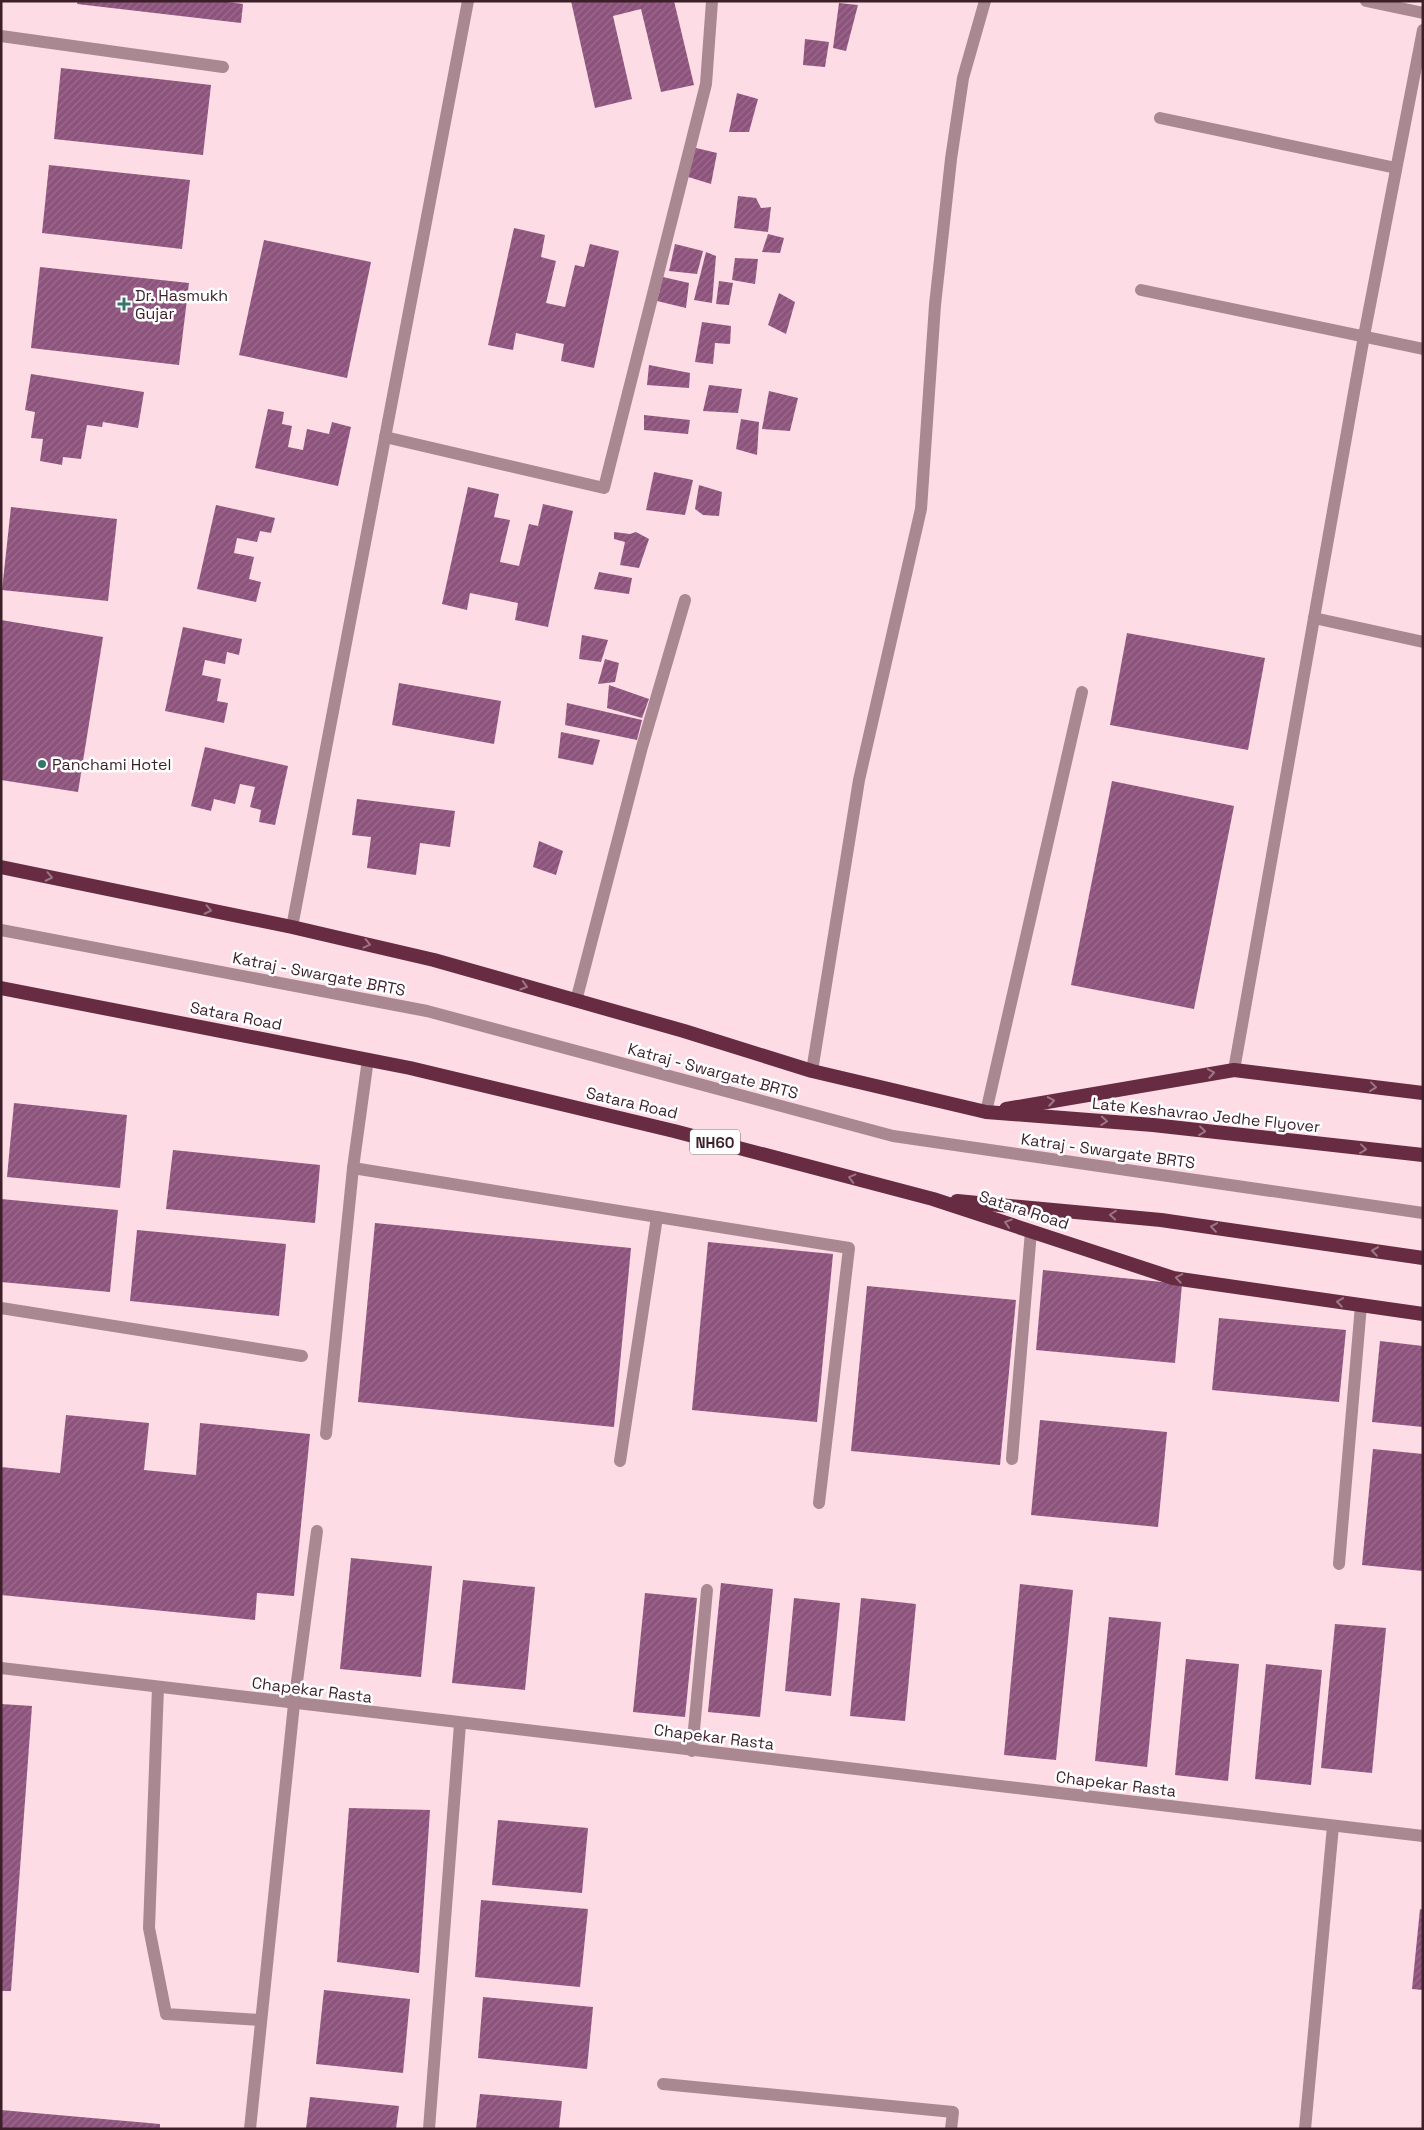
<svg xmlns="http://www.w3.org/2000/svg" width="1424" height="2130" font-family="'Space Grotesk',sans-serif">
  <defs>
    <pattern id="building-hatch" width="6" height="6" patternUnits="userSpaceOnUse" patternTransform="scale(1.25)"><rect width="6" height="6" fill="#8d537c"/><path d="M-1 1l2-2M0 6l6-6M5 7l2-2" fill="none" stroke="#9b6d8d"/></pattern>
  </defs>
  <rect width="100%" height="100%" fill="#fddce5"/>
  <g fill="url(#building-hatch)">
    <polygon points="78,1 221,1 243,4 241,23 77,4"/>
    <polygon points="571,1 674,1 694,85 661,92 641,9 613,16 632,99 595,108"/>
    <polygon points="839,3 858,5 846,51 833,48"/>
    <polygon points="805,39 829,42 825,67 803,65"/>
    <polygon points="61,68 211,85 203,155 54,139"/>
    <polygon points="737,93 758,99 749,132 729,132"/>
    <polygon points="692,147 717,153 711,184 685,176"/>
    <polygon points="49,165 190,180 182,249 42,233"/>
    <polygon points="738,196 756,198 761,208 771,207 768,232 734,228"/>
    <polygon points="514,228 545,235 541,257 556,261 546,303 565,307 575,265 584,267 590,244 619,251 594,368 561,361 564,344 516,333 513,350 488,345"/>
    <polygon points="768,234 784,238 780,253 762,252"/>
    <polygon points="264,240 371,262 347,378 239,355"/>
    <polygon points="675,244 703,251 697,274 669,271"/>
    <polygon points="706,252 716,256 712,303 694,300"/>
    <polygon points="735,258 758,259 755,284 732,280"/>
    <polygon points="40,267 189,283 179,365 31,348"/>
    <polygon points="663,277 689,283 686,308 657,301"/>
    <polygon points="719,281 733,283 729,305 716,304"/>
    <polygon points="779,293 795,302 786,334 768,325"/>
    <polygon points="702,322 731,326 730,344 715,343 713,364 695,362"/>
    <polygon points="649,365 690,373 689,388 647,385"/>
    <polygon points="31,374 144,392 138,428 103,422 102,427 87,425 81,459 63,457 62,465 40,461 43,439 31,438 35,412 25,410"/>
    <polygon points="709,385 742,389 738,413 703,411"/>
    <polygon points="769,391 798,398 790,431 762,429"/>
    <polygon points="268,409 284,412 282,424 292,426 288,447 303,450 307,429 329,434 332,422 351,427 338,486 255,468"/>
    <polygon points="644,415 690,420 688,434 644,430"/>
    <polygon points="741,419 759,422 757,455 736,449"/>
    <polygon points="654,472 693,480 685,515 646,510"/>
    <polygon points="699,485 722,492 719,516 703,515 695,509"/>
    <polygon points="468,487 499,494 494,517 510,520 500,562 519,566 529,524 538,526 543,504 573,511 548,627 515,620 518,603 470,593 467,610 442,604"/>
    <polygon points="216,505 275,518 271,533 260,531 257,542 237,538 234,553 254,557 249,579 261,582 256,602 197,589"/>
    <polygon points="11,507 117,519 108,601 2,590"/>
    <polygon points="614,532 630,534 636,532 649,539 639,568 620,565 625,542 614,539"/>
    <polygon points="599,572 632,578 629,594 594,589"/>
    <polygon points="1,620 103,637 78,792 1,780"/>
    <polygon points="183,627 242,639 239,655 227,652 225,664 205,660 202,675 221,679 217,701 228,703 224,723 165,711"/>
    <polygon points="1127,633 1265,658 1248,750 1110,725"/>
    <polygon points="582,635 608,640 601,662 579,659"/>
    <polygon points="605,659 619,663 615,682 598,684"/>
    <polygon points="399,683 501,701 494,744 392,725"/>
    <polygon points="609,685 649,699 642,718 607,708"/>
    <polygon points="567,703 642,720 637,740 565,725"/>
    <polygon points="561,732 600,740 593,765 558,758"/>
    <polygon points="205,747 288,766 275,825 259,822 261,810 250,807 255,787 240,784 235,804 214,799 211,811 191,806"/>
    <polygon points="1112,781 1234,806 1194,1009 1071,985"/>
    <polygon points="357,799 455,811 450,847 420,843 416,875 367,868 371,837 352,835"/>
    <polygon points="539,841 563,851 556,875 533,867"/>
    <polygon points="14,1103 127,1115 120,1188 7,1177"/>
    <polygon points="173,1150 320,1165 315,1223 166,1209"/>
    <polygon points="1,1199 118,1210 110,1292 1,1282"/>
    <polygon points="375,1223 631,1248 614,1427 358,1402"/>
    <polygon points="137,1230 286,1244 279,1316 130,1301"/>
    <polygon points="708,1242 833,1254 817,1422 692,1410"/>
    <polygon points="1043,1270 1182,1284 1175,1363 1036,1350"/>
    <polygon points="867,1286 1016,1300 1000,1465 851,1451"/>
    <polygon points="1219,1318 1346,1330 1339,1402 1212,1390"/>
    <polygon points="1380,1341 1423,1346 1423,1427 1372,1422"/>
    <polygon points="66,1415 149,1423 144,1470 196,1475 200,1423 310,1434 294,1596 257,1593 255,1620 1,1595 1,1467 60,1473"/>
    <polygon points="1040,1420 1167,1432 1158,1527 1031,1515"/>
    <polygon points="1373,1449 1423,1454 1423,1571 1362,1565"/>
    <polygon points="351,1558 432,1566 421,1677 340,1669"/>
    <polygon points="463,1580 535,1587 525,1690 452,1683"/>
    <polygon points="721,1583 773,1589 760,1717 708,1712"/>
    <polygon points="1020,1584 1073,1590 1056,1760 1004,1755"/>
    <polygon points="645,1593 697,1598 685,1717 633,1712"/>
    <polygon points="794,1598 840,1603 831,1696 785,1691"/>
    <polygon points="861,1598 916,1604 905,1721 850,1716"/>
    <polygon points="1109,1617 1161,1622 1147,1767 1095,1761"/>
    <polygon points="1335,1624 1386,1628 1372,1773 1321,1768"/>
    <polygon points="1186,1659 1239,1664 1228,1781 1175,1775"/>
    <polygon points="1266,1664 1322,1670 1311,1785 1255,1779"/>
    <polygon points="1,1704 32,1706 11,1991 1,1991"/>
    <polygon points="349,1808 430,1810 419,1973 337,1962"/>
    <polygon points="498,1820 588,1828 582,1893 492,1885"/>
    <polygon points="481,1900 588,1909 580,1987 475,1977"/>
    <polygon points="1420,1909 1423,1910 1423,1990 1412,1989"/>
    <polygon points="324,1990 410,1999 403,2073 316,2064"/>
    <polygon points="483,1997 593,2007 587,2069 478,2058"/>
    <polygon points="480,2094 562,2101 559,2129 476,2129"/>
    <polygon points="310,2097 399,2106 396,2129 306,2129"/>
    <polygon points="1,2110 160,2124 160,2129 1,2129"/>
  </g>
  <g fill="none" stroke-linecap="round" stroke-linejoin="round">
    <g stroke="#a98892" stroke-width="12">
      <polyline points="1,36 223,67"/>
      <polyline points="1,930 427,1011 893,1136 1423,1213"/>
      <polyline points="986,1112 1082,692"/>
      <polyline points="353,1168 849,1248 819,1503"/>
      <polyline points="1,1308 302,1356"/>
      <polyline points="326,1434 353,1168 368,1059"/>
      <polyline points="620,1461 657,1217"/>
      <polyline points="158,1687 149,1928 166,2014 261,2020"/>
      <polyline points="294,1704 317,1531"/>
      <polyline points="692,1751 707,1590"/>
    </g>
    <g stroke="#a98892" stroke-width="12">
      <polyline points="1366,1 1423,13"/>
      <polyline points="1160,118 1396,168"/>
      <polyline points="1141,290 1423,349"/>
      <polyline points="385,437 604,488 706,84 712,1"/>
      <polyline points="1314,618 1423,642"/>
      <polyline points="292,927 468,1"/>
      <polyline points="576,1001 642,747 685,600"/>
      <polyline points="1234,1070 1364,336 1423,30"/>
      <polyline points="812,1071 859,780 921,509 935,305 951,159 963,78 985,1"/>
      <polyline points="1012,1459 1031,1231"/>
      <polyline points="1339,1564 1361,1305"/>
      <polyline points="1,1668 1423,1836"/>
      <polyline points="663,2084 953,2112 951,2129"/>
      <polyline points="250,2129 294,1704"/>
      <polyline points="429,2129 460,1724"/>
      <polyline points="1305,2129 1333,1826"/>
    </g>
    <g stroke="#672c42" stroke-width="14">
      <polyline points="1,867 292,927 434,960 684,1031 812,1071 986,1112 1153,1125 1423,1155"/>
      <polyline points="1,988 410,1068 674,1131 933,1199 1173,1278 1423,1314"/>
      <polyline points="1006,1109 1234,1070 1423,1093"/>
      <polyline points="957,1201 1161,1220 1423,1258"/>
    </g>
  </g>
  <defs><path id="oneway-chevron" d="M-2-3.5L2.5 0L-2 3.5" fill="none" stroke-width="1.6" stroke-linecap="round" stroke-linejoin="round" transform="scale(1.25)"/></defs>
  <g stroke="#9c7684">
    <use href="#oneway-chevron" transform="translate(49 877) rotate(12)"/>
    <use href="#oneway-chevron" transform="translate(208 910) rotate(12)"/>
    <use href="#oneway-chevron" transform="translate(367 944) rotate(13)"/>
    <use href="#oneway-chevron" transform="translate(524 986) rotate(16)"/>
    <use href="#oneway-chevron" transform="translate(1211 1073) rotate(-10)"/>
    <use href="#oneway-chevron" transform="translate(1373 1087) rotate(7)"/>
    <use href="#oneway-chevron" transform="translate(1051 1101) rotate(-10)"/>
    <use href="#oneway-chevron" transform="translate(1104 1121) rotate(4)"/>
    <use href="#oneway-chevron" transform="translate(1202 1131) rotate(6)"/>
    <use href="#oneway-chevron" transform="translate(1363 1149) rotate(6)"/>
    <use href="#oneway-chevron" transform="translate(852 1178) rotate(-165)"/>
    <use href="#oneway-chevron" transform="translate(1113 1215) rotate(-175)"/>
    <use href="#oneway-chevron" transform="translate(1008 1223) rotate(-162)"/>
    <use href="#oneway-chevron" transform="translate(1214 1227) rotate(-172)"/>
    <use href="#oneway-chevron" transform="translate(1375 1251) rotate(-172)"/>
    <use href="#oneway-chevron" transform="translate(1179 1278) rotate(-170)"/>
    <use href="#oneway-chevron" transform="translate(1340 1302) rotate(-172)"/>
  </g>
  <g fill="#34776a" stroke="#fff" stroke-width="2">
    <path d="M121.5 296.5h5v5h5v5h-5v5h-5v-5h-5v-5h5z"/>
    <circle cx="42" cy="764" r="5"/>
  </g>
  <g text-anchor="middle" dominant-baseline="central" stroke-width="5" stroke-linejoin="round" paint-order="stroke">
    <rect fill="#fff" stroke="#776269" stroke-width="1" x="690" y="1129.5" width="50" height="25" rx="4"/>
    <g font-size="15" font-weight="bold" fill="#3d1f29">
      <text x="715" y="1142">NH60</text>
    </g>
    <g font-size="16" fill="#3d1f29" stroke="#fff" text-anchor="start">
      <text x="135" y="295">Dr. Hasmukh<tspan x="135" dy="18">Gujar</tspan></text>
      <text x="52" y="764">Panchami Hotel</text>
    </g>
    <g font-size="16" fill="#3d1f29" stroke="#fff">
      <text transform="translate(319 974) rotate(11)">Katraj - Swargate BRTS</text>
      <text transform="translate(236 1016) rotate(11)">Satara Road</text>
      <text transform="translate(713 1071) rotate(15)">Katraj - Swargate BRTS</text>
      <text transform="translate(632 1103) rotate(13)">Satara Road</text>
      <text transform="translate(1206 1115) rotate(6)">Late Keshavrao Jedhe Flyover</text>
      <text transform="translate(1108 1151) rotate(8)">Katraj - Swargate BRTS</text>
      <text transform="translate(1024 1210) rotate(18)">Satara Road</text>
      <text transform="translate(312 1690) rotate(7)">Chapekar Rasta</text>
      <text transform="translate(714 1737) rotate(7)">Chapekar Rasta</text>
      <text transform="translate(1116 1784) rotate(7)">Chapekar Rasta</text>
    </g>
  </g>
  <rect width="1424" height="2130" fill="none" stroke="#3d1f29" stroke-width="5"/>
</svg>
